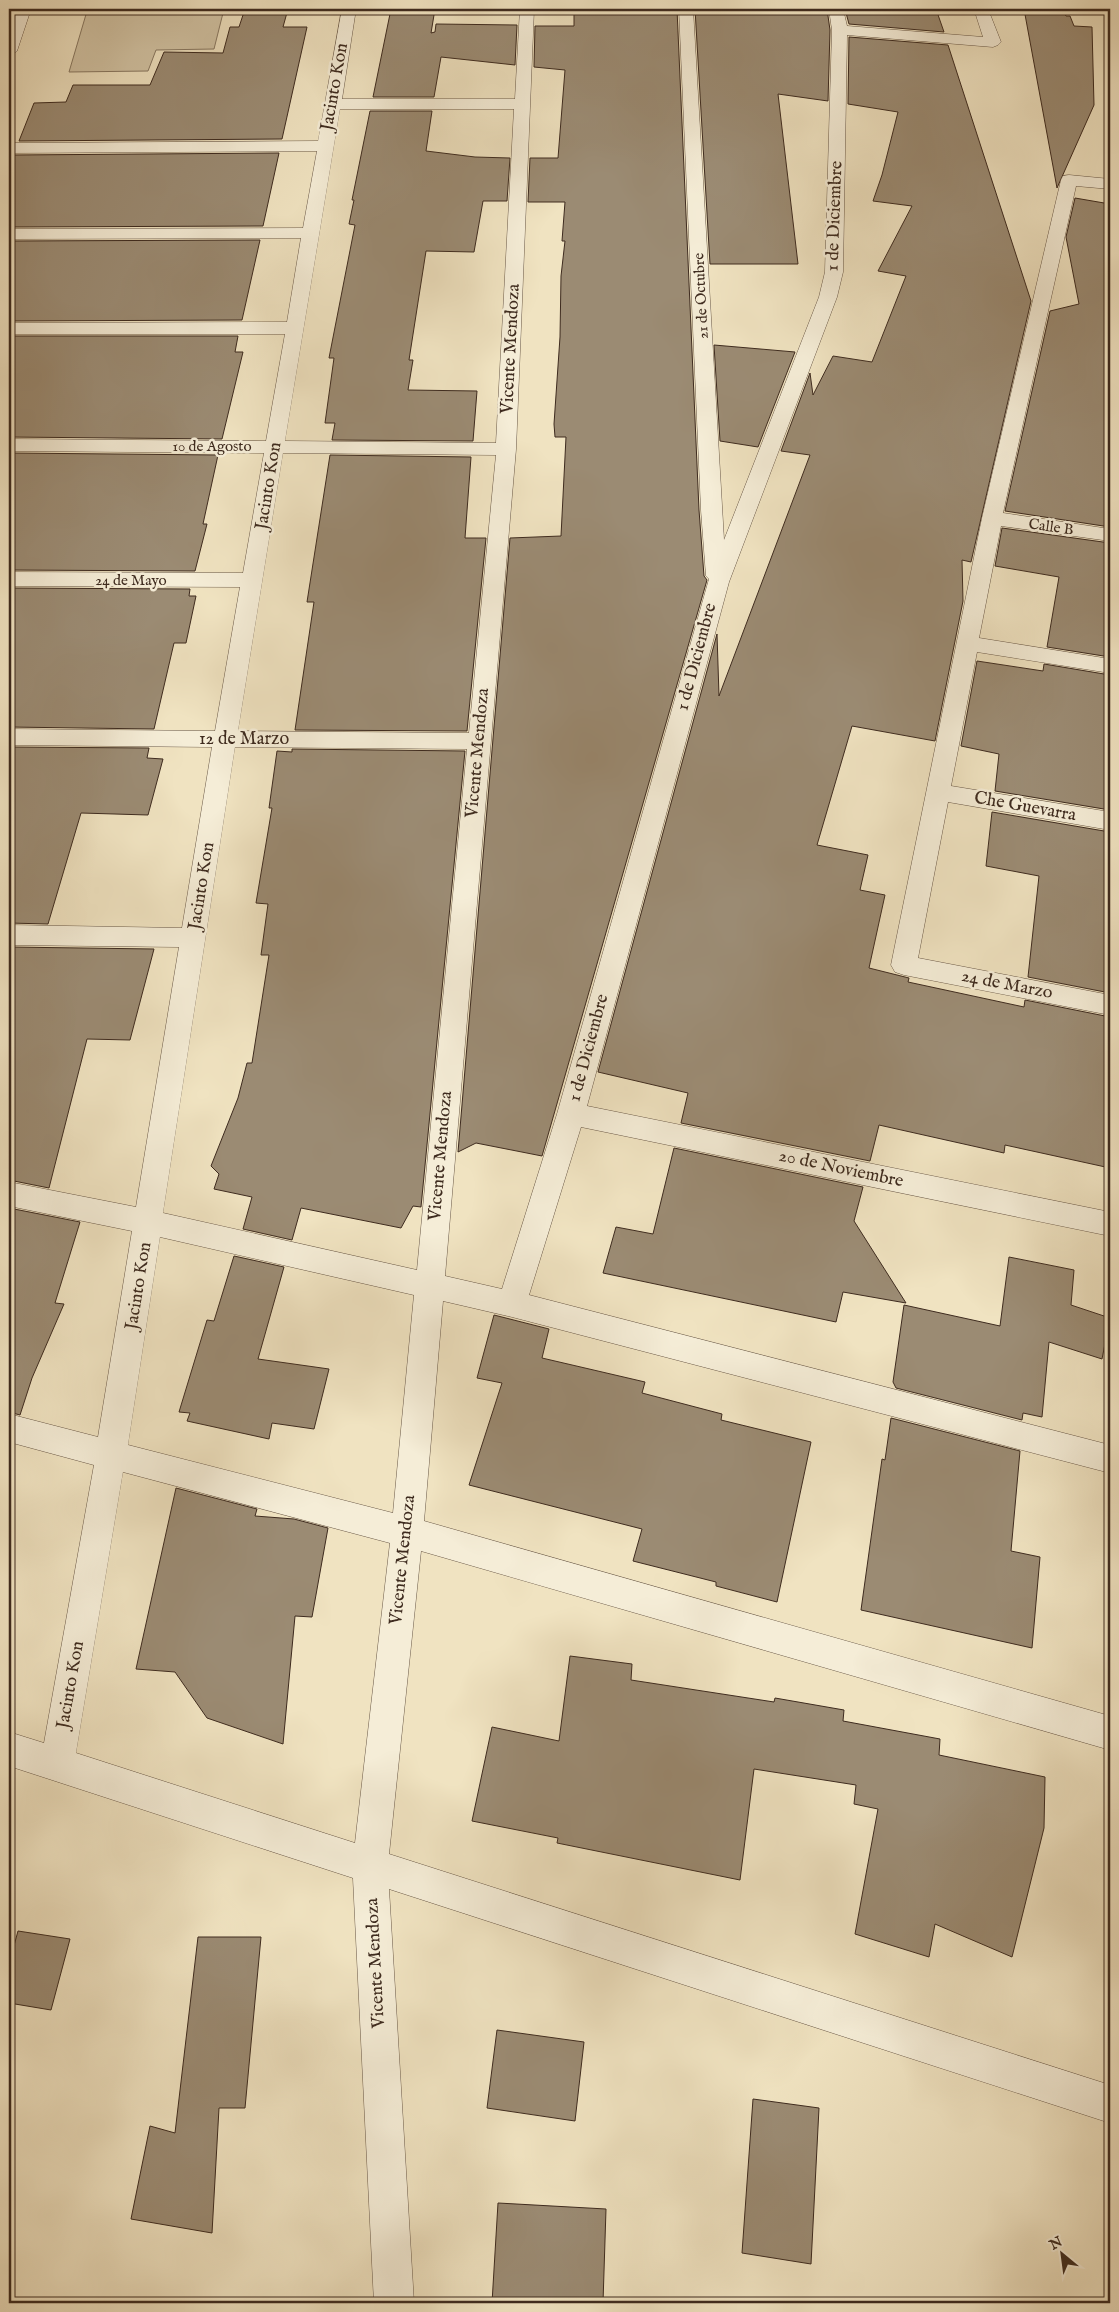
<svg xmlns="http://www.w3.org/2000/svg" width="1119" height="2312" font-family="'IM FELL English',serif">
  <rect width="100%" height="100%" fill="#f0e3c1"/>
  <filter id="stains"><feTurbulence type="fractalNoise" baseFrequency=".004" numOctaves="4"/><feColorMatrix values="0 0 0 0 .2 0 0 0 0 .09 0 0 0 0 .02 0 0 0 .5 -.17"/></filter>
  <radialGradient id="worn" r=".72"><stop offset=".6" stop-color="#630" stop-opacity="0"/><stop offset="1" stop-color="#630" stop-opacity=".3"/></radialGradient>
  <polygon fill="#d2c4a5" stroke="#887862" points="224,9 214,49 156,50 148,71 69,72 87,11"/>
  <g fill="#9b8b73" stroke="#3e2b1f">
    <polygon points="245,9 288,9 283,27 307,27 282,139 19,141 34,103 66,102 73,85 150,85 164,52 223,53 230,27 239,27"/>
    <polygon points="391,9 435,9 431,33 435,32 436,24 517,25 515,65 441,57 434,97 373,97"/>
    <polygon points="574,9 677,9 699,510 704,576 707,580 542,1156 476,1143 458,1152 510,538 561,536 566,437 555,437 554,424 560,337 561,276 565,241 562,241 565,202 528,202 530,158 558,158 565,70 534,67 535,26 574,26"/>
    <polygon points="695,9 827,9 830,30 828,101 778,94 798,264 710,264"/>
    <polygon points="845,9 936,9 944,32 849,24"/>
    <polygon points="1024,9 1062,9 1066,16 1070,16 1074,26 1092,27 1094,105 1057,188"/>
    <polygon points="849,37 948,45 1031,301 971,562 962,560 963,601 935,741 852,726 817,845 868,855 860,890 885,895 869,968 909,978 908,982 1024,1007 1025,1000 1110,1017 1110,1168 1005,1145 1004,1153 879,1125 870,1161 681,1123 688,1093 598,1072 717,634 719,696 810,455 781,451 810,373 813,395 833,356 872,362 906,276 878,271 912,206 873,201 882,175 898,112 848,104"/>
    <polygon points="370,111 432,111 426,151 475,157 510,158 507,201 483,201 474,252 426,251 409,360 413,360 408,390 477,391 473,441 332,440 335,423 325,423 334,358 329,358 355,225 349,224 354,200 352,200"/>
    <polygon points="279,153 263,226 9,227 9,166 13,155"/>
    <polygon points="1075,198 1110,204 1110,527 1005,511 1050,311 1079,304 1066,237"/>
    <polygon points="260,240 242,320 9,321 9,241"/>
    <polygon points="9,336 238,336 235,352 243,352 222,439 9,437"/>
    <polygon points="714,345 795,352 758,447 720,441"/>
    <polygon points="9,453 218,455 203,524 207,524 195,571 9,570"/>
    <polygon points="330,455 471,457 465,538 486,538 467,731 295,730 314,602 307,602"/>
    <polygon points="1002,528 1110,543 1110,657 1047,647 1059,577 995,566"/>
    <polygon points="9,588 190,589 189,596 196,596 186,643 174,643 154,729 9,727"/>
    <polygon points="977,661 1043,671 1044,664 1110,675 1110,810 995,791 999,754 961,746"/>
    <polygon points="9,747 149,748 147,758 163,759 148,815 81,813 48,924 9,923"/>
    <polygon points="292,749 465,751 421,1207 413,1206 401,1228 301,1208 292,1240 243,1229 252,1197 214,1189 219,1174 211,1166 238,1098 247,1063 252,1063 269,955 261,955 268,904 256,903 272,808 269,808 277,751 292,752"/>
    <polygon points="992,812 1110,832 1110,993 1028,977 1039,876 986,866"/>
    <polygon points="9,947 154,949 130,1040 87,1039 49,1188 9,1180"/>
    <polygon points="674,1148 863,1187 854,1221 906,1303 843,1292 836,1322 603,1273 616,1227 653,1234"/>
    <polygon points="9,1208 80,1222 55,1303 64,1304 32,1378 20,1415 9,1412"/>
    <polygon points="234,1256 284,1267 258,1359 329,1369 314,1429 272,1423 269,1439 187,1421 190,1413 179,1412 207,1320 214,1321"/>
    <polygon points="1009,1257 1074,1270 1071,1305 1110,1318 1102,1359 1049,1342 1042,1417 1023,1413 1022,1420 896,1388 893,1382 904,1305 1000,1326"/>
    <polygon points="494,1315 549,1329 542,1358 645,1382 642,1393 722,1414 721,1420 811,1442 777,1602 716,1586 716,1582 633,1561 642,1529 469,1485 502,1383 477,1378"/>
    <polygon points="891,1418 1020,1451 1011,1551 1040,1557 1032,1648 861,1610 882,1459 885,1460"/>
    <polygon points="176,1488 257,1509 255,1516 294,1519 328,1528 312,1617 295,1616 283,1744 207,1718 175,1672 136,1669"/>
    <polygon points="570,1656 632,1664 631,1680 774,1702 775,1698 844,1710 843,1721 940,1739 939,1755 1045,1777 1044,1828 1012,1957 935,1924 929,1957 855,1934 878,1809 854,1804 856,1785 754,1769 740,1880 557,1843 558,1838 472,1821 492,1727 559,1741"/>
    <polygon points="18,1931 70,1939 51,2010 9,2003 9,1964"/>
    <polygon points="198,1937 261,1937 245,2108 219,2108 212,2233 131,2219 150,2126 175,2133"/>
    <polygon points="497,2030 584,2042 575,2121 487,2108"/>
    <polygon points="753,2099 819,2108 811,2264 742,2253"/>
    <polygon points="498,2203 606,2209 603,2303 492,2303"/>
  </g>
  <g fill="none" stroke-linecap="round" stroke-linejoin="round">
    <defs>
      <g id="street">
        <polygon points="17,9 31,9 17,51 14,54 9,56 9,31"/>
        <path d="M342 9H356L342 99H515L520 9H534L516 449 445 1276 502 1289 557 1114 709 579 706 576 701 510 679 9H693L724 540 819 297 825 272 832 30 829 9H843L847 26 983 37 974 9H988L1001 42 998 45 993 47 847 35 843 272 837 297 729 582 587 1106 1110 1212V1236L581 1127 529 1295 1110 1445V1473L512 1317 443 1301 424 1521 1110 1716V1750L421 1551 389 1854 1110 2085V2123L389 1889 414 2303H374L353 1878 9 1766V1732L44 1743 94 1465 9 1442V1414L98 1437 132 1231 9 1206V1182L136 1207 179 947 9 945V925L182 928 212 747 9 745V729L215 731 240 587 9 586V572L243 573 264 453 9 451V439L266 441 285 334H9V323L287 322 301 238 9 239V229L303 228 317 151 9 153V143L318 141ZM340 109H514L496 443 285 441ZM283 453 496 455 469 733 238 731ZM235 747 467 749 417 1270 163 1213ZM160 1237 414 1295 393 1513 128 1445ZM123 1472 390 1543 355 1843 76 1753Z"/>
        <polygon points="1102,9 1110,9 1110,15 1105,14"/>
        <polygon points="1069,175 1110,179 1110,189 1076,186 1003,513 1110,529 1110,541 1001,526 979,638 1110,659 1110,673 977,652 951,786 1110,812 1110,830 948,802 918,958 1110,995 1110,1015 904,975 895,972 891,965 982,518 1061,180 1063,176"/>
      </g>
    </defs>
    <use href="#street" stroke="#6a5948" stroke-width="1"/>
    <use href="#street" fill="#f5edd7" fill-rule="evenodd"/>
  </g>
  <g text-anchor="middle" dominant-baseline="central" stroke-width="5" stroke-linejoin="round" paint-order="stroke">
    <g font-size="15" fill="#3e2b1f" stroke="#f5edd7">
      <text transform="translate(701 296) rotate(-93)">21 de Octubre</text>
      <text x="212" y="446">10 de Agosto</text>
      <text transform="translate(1051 527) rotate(8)">Calle B</text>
      <text x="131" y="580">24 de Mayo</text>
    </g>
    <g font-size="18" fill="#3e2b1f" stroke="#f5edd7">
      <text transform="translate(335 87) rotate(-80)">Jacinto Kon</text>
      <text transform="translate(835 216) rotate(-88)">1 de Diciembre</text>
      <text transform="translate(511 349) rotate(-87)">Vicente Mendoza</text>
      <text transform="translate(269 486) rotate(-81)">Jacinto Kon</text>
      <text transform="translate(697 657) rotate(-75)">1 de Diciembre</text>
      <text x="244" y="739">12 de Marzo</text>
      <text transform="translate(478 753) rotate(-85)">Vicente Mendoza</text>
      <text transform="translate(1025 807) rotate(10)">Che Guevarra</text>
      <text transform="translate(202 886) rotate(-81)">Jacinto Kon</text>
      <text transform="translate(1007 985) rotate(11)">24 de Marzo</text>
      <text transform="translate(589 1048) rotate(-75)">1 de Diciembre</text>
      <text transform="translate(441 1156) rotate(-85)">Vicente Mendoza</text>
      <text transform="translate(841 1169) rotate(12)">20 de Noviembre</text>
      <text transform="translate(139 1286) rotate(-81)">Jacinto Kon</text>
      <text transform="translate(403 1560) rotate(-84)">Vicente Mendoza</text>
      <text transform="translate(71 1685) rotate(-80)">Jacinto Kon</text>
      <text transform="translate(376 1963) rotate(-93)">Vicente Mendoza</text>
    </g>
  </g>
  <rect width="1119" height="2312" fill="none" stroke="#f0e3c1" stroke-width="30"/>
  <rect x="10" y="10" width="1099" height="2292" fill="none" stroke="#3e2b1f" stroke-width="2.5"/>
  <rect x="15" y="15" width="1089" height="2282" fill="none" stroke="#3e2b1f"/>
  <g transform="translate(1062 2254) rotate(331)" stroke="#f5edd7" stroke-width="4" paint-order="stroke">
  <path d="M0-4L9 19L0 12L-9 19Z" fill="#3e2b1f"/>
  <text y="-8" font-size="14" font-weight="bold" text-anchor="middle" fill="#3e2b1f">N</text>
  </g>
  <rect width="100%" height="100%" filter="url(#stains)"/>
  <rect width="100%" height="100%" fill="url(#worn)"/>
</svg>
